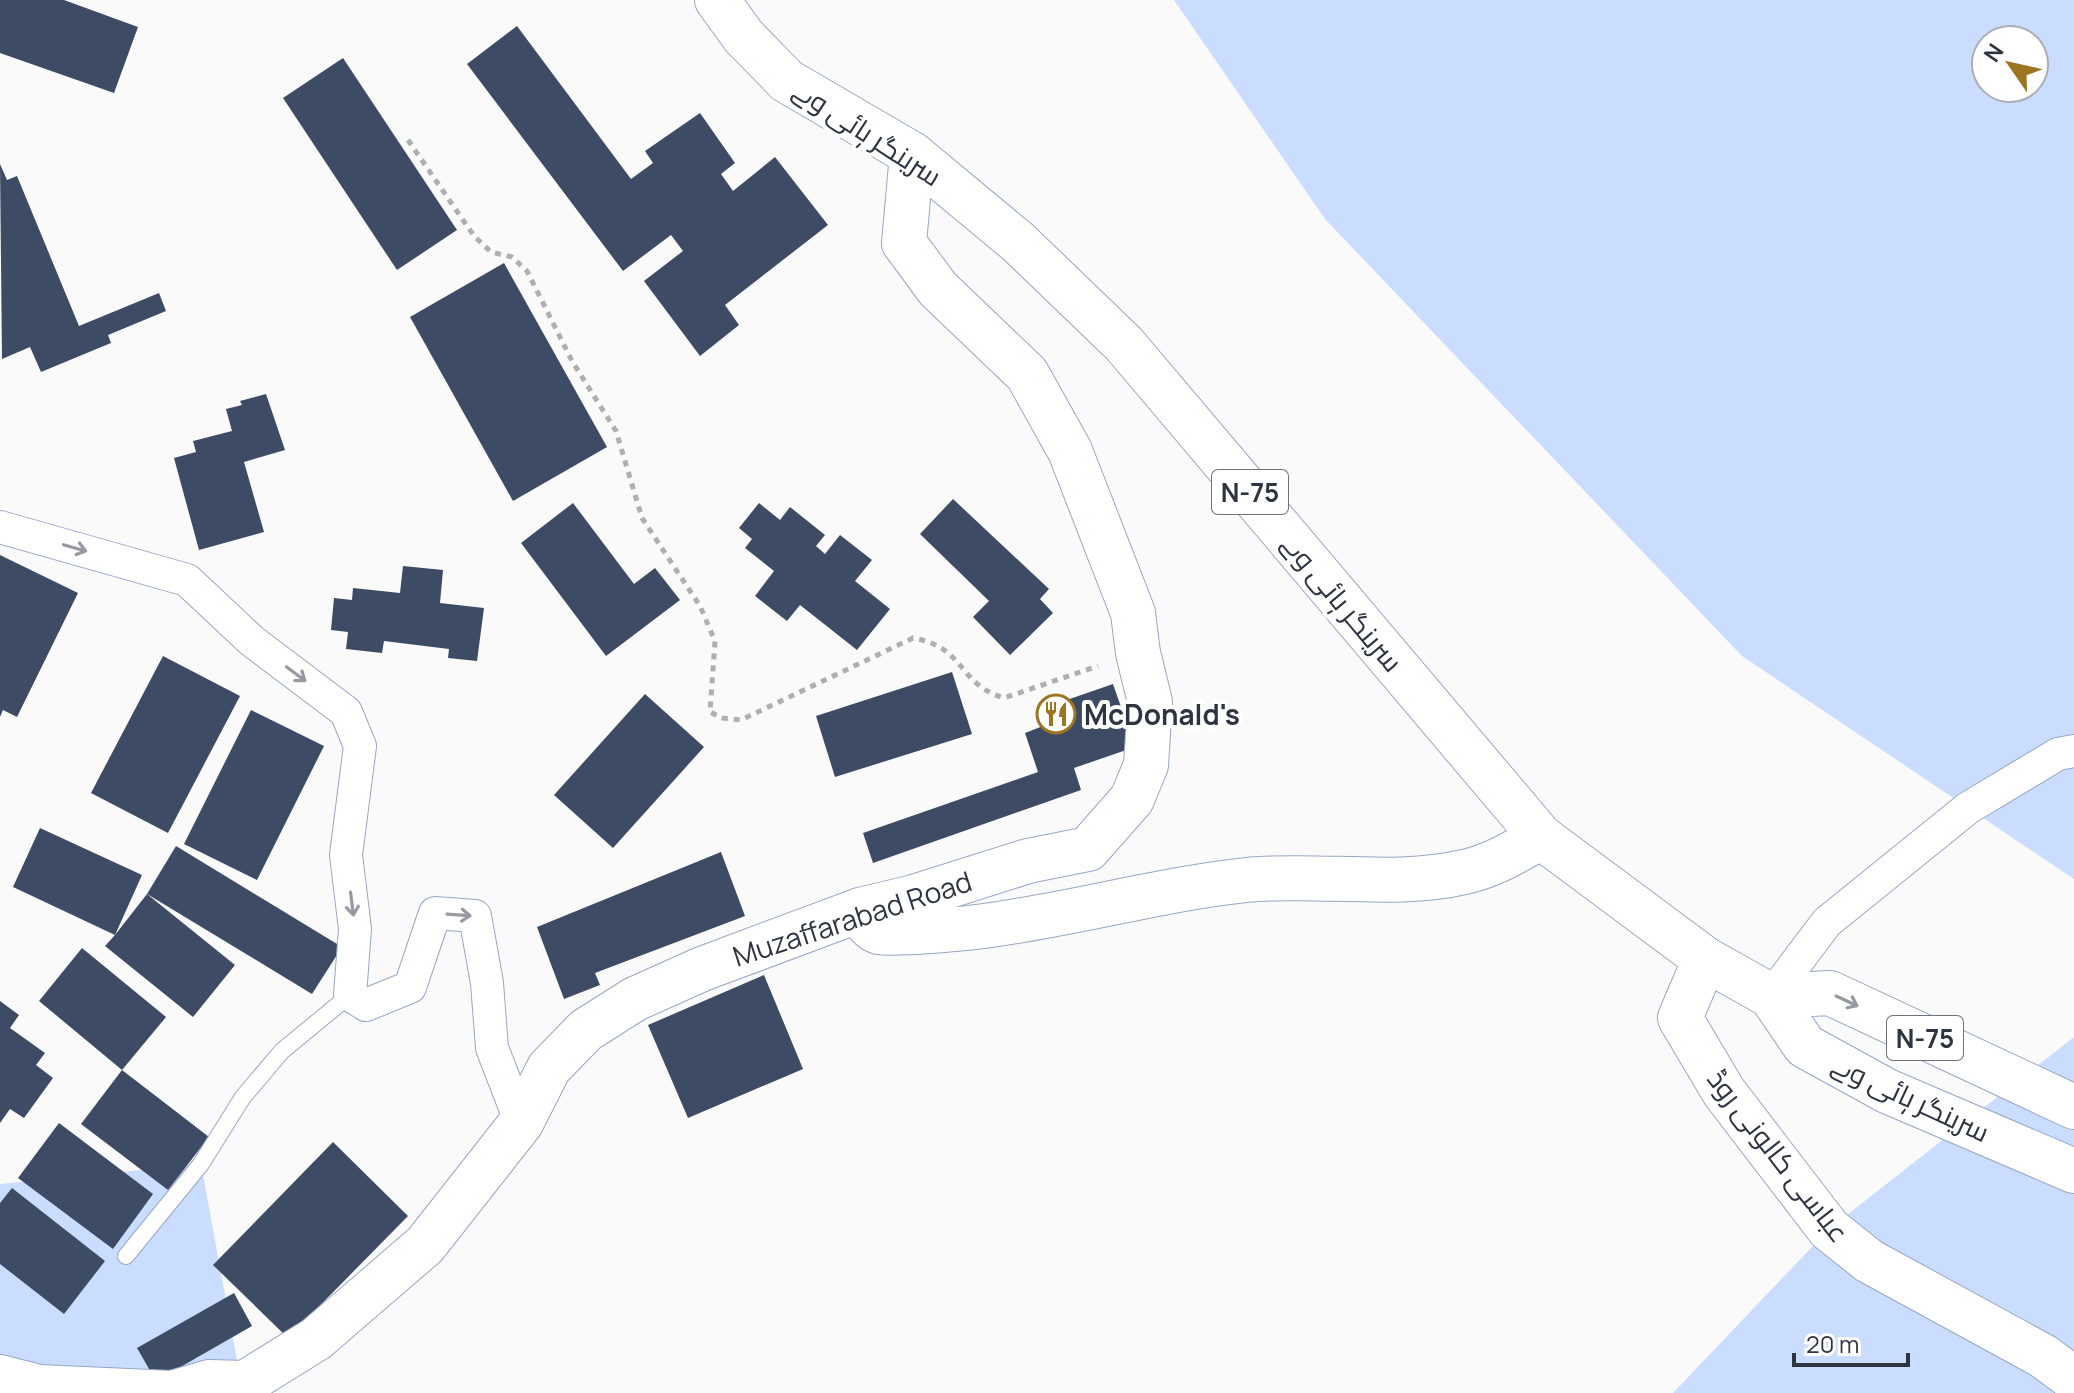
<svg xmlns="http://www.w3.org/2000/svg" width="2074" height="1393" font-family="Manrope,Cairo,sans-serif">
  <rect width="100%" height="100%" fill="#fafafa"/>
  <g fill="#caddff" fill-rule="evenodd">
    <path d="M1174 0H2074V879L1742 656 1325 219ZM1986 40H2034V88H1986Z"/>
    <polygon points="2074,1037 2074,1393 1673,1393 1829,1229"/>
    <polygon points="201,1164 243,1393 0,1393 0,1184"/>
  </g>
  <g fill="#3d4b64">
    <polygon points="0,0 64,0 138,27 114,93 0,53"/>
    <polygon points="517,26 631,179 653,163 645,151 700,113 735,163 721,174 733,191 775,157 828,225 725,305 739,325 700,356 644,281 683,251 671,235 623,271 467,64"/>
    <polygon points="343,58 457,230 397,270 283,98"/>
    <polygon points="0,164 7,180 17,176 79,326 159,293 166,311 108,335 111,343 41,372 30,347 2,359"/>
    <polygon points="504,263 607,447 513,501 410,317"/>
    <polygon points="266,394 285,450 244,462 264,532 199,550 174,458 196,452 193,441 232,431 226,409 242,405 240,401"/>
    <polygon points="953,499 1049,589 1040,599 1053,613 1010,655 973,617 989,601 920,534"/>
    <polygon points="573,503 634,584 655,568 680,600 606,656 521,543"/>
    <polygon points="759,503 780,520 790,507 825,535 816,546 825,554 840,535 872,560 855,581 890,609 857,650 800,605 787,621 755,596 774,571 745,548 752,539 739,528"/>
    <polygon points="0,555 78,593 17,717 3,710 0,717"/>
    <polygon points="403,566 443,570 440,603 484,608 477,661 448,658 449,649 384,641 382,653 346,649 348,632 331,630 334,598 352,600 353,588 400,593"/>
    <polygon points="163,656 240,696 168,833 91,793"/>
    <polygon points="952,672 972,734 835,777 816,716"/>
    <polygon points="1113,684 1135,747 1074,768 1081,790 873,863 863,833 1038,772 1025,733 1043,726 1038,710"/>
    <polygon points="645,694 704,747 613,848 554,795"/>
    <polygon points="251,710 324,746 257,880 184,844"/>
    <polygon points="40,828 142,875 115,935 147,894 235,965 193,1017 105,946 115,935 13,887"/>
    <polygon points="176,846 342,947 312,994 147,894"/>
    <polygon points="721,852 745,916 595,973 600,985 564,999 537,927"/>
    <polygon points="82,948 166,1017 122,1070 39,1001"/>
    <polygon points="764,975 803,1069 688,1118 648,1025"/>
    <polygon points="0,1001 19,1015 10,1028 45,1053 36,1065 53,1078 24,1118 10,1109 0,1123"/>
    <polygon points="122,1070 209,1137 168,1190 81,1124"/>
    <polygon points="59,1123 153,1194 113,1249 18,1178"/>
    <polygon points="333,1142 408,1216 288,1338 213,1265"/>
    <polygon points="12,1188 105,1261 64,1314 0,1264 0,1203"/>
    <polygon points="234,1293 252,1326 156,1381 137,1348"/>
  </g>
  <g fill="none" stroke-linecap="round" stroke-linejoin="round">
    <defs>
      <polyline id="lane" points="126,1256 201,1164 243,1097 282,1051 350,995"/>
      <g id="street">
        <polyline points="0,527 187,580 252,641 346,712 360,746 346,855 355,929 350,995 366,1005 410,987 435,913 475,916 487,983 492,1048 521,1123"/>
        <polyline points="1771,996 1827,922 1968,808 2058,754 2074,751"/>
      </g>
      <polyline id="secondary" points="1705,959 1680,1018 1724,1092 1829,1229 1869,1261 2043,1356 2074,1379"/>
      <polyline id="primary" points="0,1377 39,1387 172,1393 209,1382 245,1383 316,1339 425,1245 521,1123 549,1068 586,1030 635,999 702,969 860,910 914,897 1028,861 1088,849 1132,799 1146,765 1150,702 1138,653 1133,613 1070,451 1027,374 938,289 904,243 912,154"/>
      <g id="highway">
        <polyline points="717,0 744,37 787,81 912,154 1018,242 1124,344 1541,837 1705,959 1771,996 1805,1046 1887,1091 2074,1171"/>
        <path d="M860 910C865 919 868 929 879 932 893 935 959 929 976 927 1067 916 1155 890 1246 880 1317 873 1396 888 1464 872 1492 866 1517 851 1541 837"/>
        <polyline points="1771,996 1830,993 2074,1107"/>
      </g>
    </defs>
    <use href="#lane" stroke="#97a7c5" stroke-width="18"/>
    <use href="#street" stroke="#97a7c5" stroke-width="34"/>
    <use href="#secondary" stroke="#97a7c5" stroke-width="46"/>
    <use href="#primary" stroke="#97a7c5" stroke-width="46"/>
    <use href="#highway" stroke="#97a7c5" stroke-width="46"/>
    <path stroke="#acafb3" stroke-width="5" stroke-dasharray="6 6" stroke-linecap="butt" d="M408 140 474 236 491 252 512 257 527 271 572 361 616 431 642 518 700 606 715 641 710 712 722 718 741 720 913 638C966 647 957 684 1004 698L1098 666"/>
    <use href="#lane" stroke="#fff" stroke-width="16"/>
    <use href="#street" stroke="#fff" stroke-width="32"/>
    <use href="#secondary" stroke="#fff" stroke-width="44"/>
    <use href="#primary" stroke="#fff" stroke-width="44"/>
    <use href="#highway" stroke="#fff" stroke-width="44"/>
  </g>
  <defs><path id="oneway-shaft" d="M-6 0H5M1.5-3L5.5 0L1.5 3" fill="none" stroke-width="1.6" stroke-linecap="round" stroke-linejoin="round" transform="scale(2)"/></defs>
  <g stroke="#969aa0">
    <use href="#oneway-shaft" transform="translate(75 548) rotate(16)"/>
    <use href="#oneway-shaft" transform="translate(296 674) rotate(37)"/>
    <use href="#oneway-shaft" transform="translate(352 904) rotate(83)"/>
    <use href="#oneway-shaft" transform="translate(459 915) rotate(4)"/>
    <use href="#oneway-shaft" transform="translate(1847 1001) rotate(25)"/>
  </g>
  <defs>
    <symbol id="restaurant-ring" viewBox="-11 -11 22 22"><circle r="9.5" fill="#fff" stroke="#9b7520" stroke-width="1.5"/><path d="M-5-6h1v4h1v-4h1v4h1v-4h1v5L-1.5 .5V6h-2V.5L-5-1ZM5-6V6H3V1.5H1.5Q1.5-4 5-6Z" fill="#9b7520"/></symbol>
  </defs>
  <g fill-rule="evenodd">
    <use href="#restaurant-ring" x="1034" y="692" width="44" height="44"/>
  </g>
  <g text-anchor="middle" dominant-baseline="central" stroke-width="8" stroke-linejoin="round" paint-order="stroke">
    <g fill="#fff" stroke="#6d727a" stroke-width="2">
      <rect x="1212" y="470" width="76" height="44" rx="6"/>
      <rect x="1887" y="1016" width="76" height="44" rx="6"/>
    </g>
    <g font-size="26" font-weight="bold" fill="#2e3541">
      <text x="1250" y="492">N-75</text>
      <text x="1925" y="1038">N-75</text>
    </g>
    <g font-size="28" fill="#2e3541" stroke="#fff">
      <text transform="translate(868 132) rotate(33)">سرینگر ہائی وے</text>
      <text transform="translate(1343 602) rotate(50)">سرینگر ہائی وے</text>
      <text transform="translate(852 918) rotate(-18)">Muzaffarabad Road</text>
      <text transform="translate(1911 1097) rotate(25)">سرینگر ہائی وے</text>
      <text transform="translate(1779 1155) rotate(52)">عباسی کالونی روڈ</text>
    </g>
    <g font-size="28" font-weight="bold" fill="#2e3541" stroke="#fff" text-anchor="start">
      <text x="1084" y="714">McDonald's</text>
    </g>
  </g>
  <g transform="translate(2010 64) rotate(304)"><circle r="38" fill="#ffffff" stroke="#abaeb3" stroke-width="2"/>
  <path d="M0-6L14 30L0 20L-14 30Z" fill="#9b7520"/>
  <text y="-12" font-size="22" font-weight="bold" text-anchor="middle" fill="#2e3541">N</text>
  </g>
  <path d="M1794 1353v12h114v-12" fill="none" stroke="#2e3541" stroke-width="4"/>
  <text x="1806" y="1353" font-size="24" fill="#2e3541" stroke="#ffffff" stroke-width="6" paint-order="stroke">20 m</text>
</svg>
